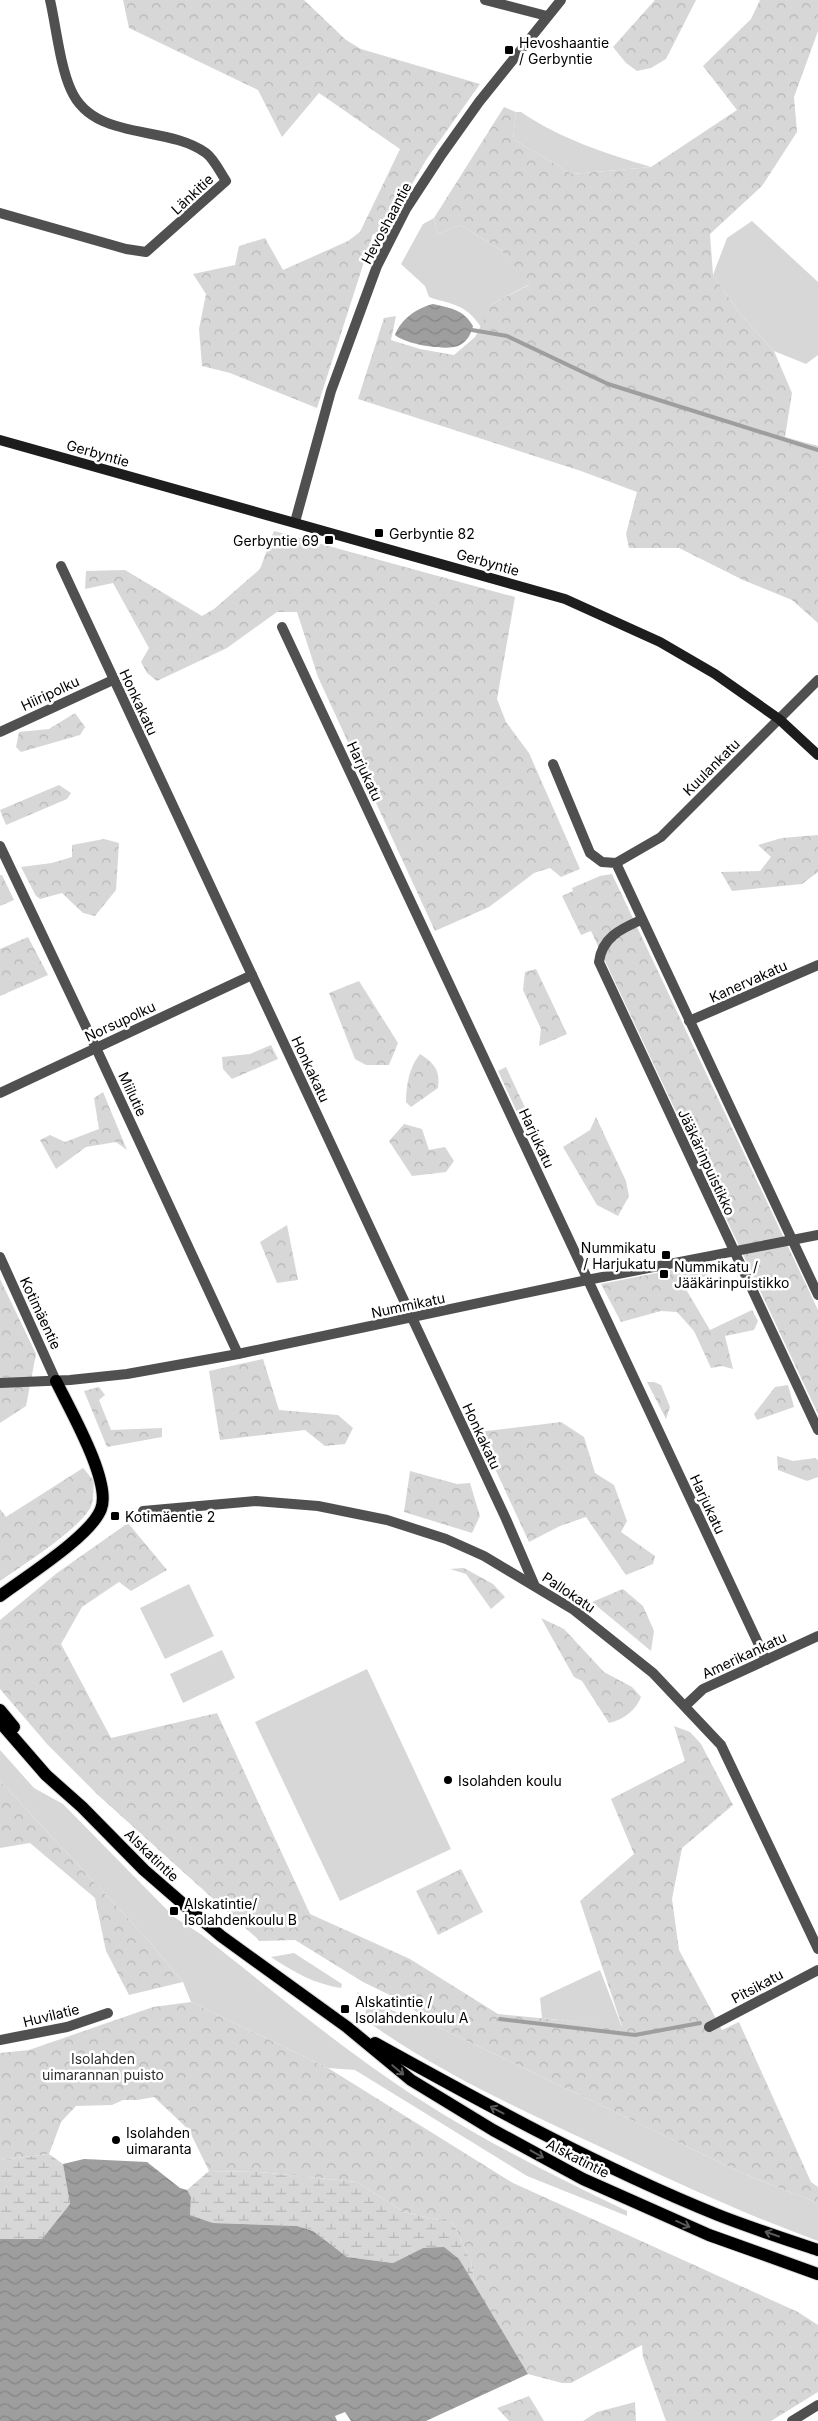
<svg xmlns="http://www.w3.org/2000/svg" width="818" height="2421" font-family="Inter,sans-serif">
  <defs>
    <pattern id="forest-crowns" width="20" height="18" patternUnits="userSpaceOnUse" patternTransform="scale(1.25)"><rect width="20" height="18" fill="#d7d7d7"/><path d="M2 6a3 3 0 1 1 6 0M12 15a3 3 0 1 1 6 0" fill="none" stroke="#b7b7b7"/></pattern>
    <pattern id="wetland-marsh" width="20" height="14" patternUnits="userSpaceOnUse" patternTransform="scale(1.25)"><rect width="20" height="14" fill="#d7d7d7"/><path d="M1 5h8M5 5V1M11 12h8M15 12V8" fill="none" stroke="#b7b7b7"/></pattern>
    <pattern id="water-waves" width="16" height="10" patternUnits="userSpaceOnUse" patternTransform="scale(1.25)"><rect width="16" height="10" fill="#9e9e9e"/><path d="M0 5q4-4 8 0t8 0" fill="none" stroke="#868686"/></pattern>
  </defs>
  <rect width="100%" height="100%" fill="#fff"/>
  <g fill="#d7d7d7">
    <path d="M516 112H521C561 139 604 153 651 167L572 174 513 139Z"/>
    <path d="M434 218 438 234 460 225 501 250 530 284 492 304 481 327C466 304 453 305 429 297L425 286 401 264 423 224Z"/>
    <polygon points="752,221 818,282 818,355 806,364 774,351 741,315 713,275 727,238"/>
    <polygon points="189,1584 214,1636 165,1659 140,1608"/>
    <polygon points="222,1650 235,1678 183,1703 170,1674"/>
    <polygon points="367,1669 451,1849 340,1901 255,1722"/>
    <path d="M0 1750 34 1788 63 1804 174 1917 202 1935C260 1981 318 2029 379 2072 456 2127 541 2170 627 2211V2216L527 2176 355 2070 328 2068 191 2002 183 1982 148 1940 0 1781Z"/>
    <path d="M294 1953 342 1984 341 1988C315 1984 293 1972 271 1957Z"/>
    <polygon points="600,1970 622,2027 542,2018 540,1998"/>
    <path d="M357 1992C380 2007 405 2016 432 2024L742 2173 818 2203V2241C741 2213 667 2178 592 2143 514 2106 434 2070 364 2019L366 2011Z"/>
  </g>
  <g fill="url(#forest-crowns)">
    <polygon points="123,0 304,0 346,40 361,49 480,84 426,160 383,234 373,234 317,408 230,373 202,366 199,329 206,294 193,274 235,265 239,246 265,238 283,270 348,241 360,232 400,149 319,93 282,137 258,90 129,28"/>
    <polygon points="655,0 696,0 666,59 651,68 637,71 626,63 613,47"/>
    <polygon points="760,0 818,0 818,31 794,97 797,132 762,186 710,234 713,275 741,315 774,351 792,393 785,437 818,446 818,623 792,600 743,580 679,548 629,548 626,534 637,492 581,471 358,399 384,318 396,316 391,340 420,349 454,355 475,337 492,304 529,285 501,250 460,225 438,234 434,218 504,107 516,112 513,139 572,174 651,167 737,110 703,66 751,19"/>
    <polygon points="274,531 515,597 497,699 506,722 529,753 580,869 561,877 550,868 534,873 489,907 435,931 318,677 297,612 277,612 227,648 157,681 147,673 141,662 149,648 113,583 85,589 86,571 125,570 202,616 214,609 260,569"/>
    <polygon points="75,713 85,727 80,735 21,752 16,747 19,732 49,729"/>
    <polygon points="59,785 71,793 67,799 6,825 0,810"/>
    <polygon points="818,835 818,872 802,884 732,891 721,872 760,871 771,857 758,845 782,838"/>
    <polygon points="104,839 119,843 116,890 95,916 83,913 62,893 40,899 36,896 21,867 52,863 72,857 72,845"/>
    <polygon points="612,874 818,1310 818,1414 591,931 581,935 562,896 573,891 572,888 600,876"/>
    <polygon points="0,875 2,875 14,900 0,906"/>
    <polygon points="28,937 48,975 0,996 0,949"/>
    <polygon points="536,969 567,1034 539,1046 541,1029 523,990 525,972"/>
    <polygon points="359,981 398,1043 389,1065 366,1065 355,1059 329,993"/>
    <polygon points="271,1045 278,1059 232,1079 223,1069 222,1057 250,1054"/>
    <path d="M420 1054C435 1064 440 1070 438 1088L411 1107 406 1102C406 1086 409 1067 420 1054Z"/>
    <polygon points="506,1067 538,1135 534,1149 498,1071"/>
    <polygon points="103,1092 127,1150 116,1142 86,1147 56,1169 40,1140 50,1135 65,1142 99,1129 94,1098"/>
    <polygon points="596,1117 626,1181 629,1196 618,1216 597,1205 563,1147 590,1130"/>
    <polygon points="404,1124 422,1129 429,1150 445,1147 454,1161 446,1172 412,1176 389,1141"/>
    <polygon points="287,1225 298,1280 277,1283 260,1242"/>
    <polygon points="712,1262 726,1266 684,1286 710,1330 752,1310 758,1321 754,1330 725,1336 733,1369 722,1366 711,1368 694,1331 677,1312 661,1311 621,1322 601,1284"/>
    <polygon points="0,1279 36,1354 26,1406 0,1423"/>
    <polygon points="263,1359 279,1410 338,1415 353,1428 345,1444 325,1446 305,1430 220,1440 209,1371"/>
    <polygon points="647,1382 654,1382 661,1385 670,1407 666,1419"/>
    <polygon points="788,1385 794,1407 757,1420 754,1414 775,1387"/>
    <polygon points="99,1387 105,1395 99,1400 111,1430 162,1428 162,1437 107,1447 84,1391"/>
    <polygon points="561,1422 584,1437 595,1473 614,1485 627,1521 621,1532 655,1556 653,1564 626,1575 586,1517 560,1526 529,1542 478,1432"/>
    <polygon points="777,1456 793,1461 815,1458 818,1460 818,1477 807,1481 778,1470"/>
    <path d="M83 1468 94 1481C93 1488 94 1498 92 1504 85 1526 20 1567 0 1581V1509L6 1517Z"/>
    <polygon points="410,1471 457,1484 470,1483 480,1516 472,1533 404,1512"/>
    <polygon points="128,1523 167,1570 131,1591 119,1582 82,1607 61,1644 111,1738 217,1713 310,1914 410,1959 498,2014 622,2026 580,1901 634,1854 611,1799 685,1761 674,1726 690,1732 701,1744 733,1805 682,1848 672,1899 679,1950 722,2030 739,2022 811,2182 818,2187 818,2203 742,2173 432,2024 404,2002 363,1982 295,1940 260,1941 98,1795 47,1744 0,1689 0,1620 57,1573"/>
    <polygon points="464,1568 493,1584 505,1597 491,1609 466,1574 450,1569"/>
    <polygon points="623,1589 643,1606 654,1631 651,1651 592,1602"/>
    <path d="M541 1618 564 1629 604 1672 632 1687 641 1697C636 1710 623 1720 609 1723L582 1681 574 1677Z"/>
    <polygon points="0,1781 148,1940 183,1982 129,1995 106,1951 95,1898 30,1843 0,1848"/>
    <polygon points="461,1869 483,1912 438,1935 416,1891"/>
    <polygon points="191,2002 328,2068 513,2183 798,2312 818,2325 818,2392 771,2421 666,2421 643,2357 642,2345 571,2383 562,2383 528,2374 475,2287 471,2261 453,2223 404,2212 357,2182 260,2172 209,2171 189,2130 154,2097 138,2100 123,2100 112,2105 76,2106 61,2122 49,2154 0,2160 0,2053 29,2050 153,2007"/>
    <polygon points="529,2396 544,2421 509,2421 497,2408"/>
    <polygon points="635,2402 636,2421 583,2421 597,2412"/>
  </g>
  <g fill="url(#wetland-marsh)">
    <polygon points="49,2154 63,2164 70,2204 42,2239 0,2239 0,2160"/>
    <polygon points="209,2171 260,2172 357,2182 404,2212 453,2223 471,2261 475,2287 459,2259 423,2248 393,2263 347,2257 313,2231 297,2226 213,2223 190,2215 191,2197 187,2190"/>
  </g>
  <g fill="url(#water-waves)">
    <path d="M433 304C451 308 464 310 473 326 471 333 468 341 460 345 448 352 405 344 395 335 401 319 417 308 433 304Z"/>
    <polygon points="84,2159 147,2162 180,2188 187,2190 191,2197 190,2215 213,2223 297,2226 313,2231 347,2257 393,2263 423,2248 444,2247 459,2259 528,2374 426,2421 351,2421 345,2412 335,2416 337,2421 0,2421 0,2239 42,2239 70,2204 63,2164"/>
  </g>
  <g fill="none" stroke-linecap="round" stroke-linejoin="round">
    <g stroke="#9e9e9e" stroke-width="4">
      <polyline points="472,330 507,336 608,384 818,450"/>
      <polyline points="500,2019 635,2035 700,2023"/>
    </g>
    <defs>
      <g id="primary">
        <path d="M0 1596C25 1577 91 1536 101 1509 112 1482 69 1408 56 1381"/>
        <polyline points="0,1710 14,1727"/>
        <polyline points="0,1722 46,1775 82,1807 144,1870 182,1903 221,1936 347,2027 411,2080 493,2130 583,2179 709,2235 818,2274"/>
        <path d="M375 2043C487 2105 599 2167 718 2215 751 2228 785 2239 818 2250"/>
      </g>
    </defs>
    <use href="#primary" stroke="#dbdbdb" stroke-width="14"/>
    <g stroke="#505050" stroke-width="10">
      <polyline points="485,0 547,16"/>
      <path d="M0 213 126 249 146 252 226 181C220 172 214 159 206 153 166 124 94 142 71 90 60 66 56 26 50 0"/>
      <polyline points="61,566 506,1519 534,1584"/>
      <polyline points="282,627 766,1660"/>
      <polyline points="0,732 113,680"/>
      <polyline points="553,764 590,853 602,862 616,863 818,1295"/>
      <polyline points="0,846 96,1048 238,1354"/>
      <polyline points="616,863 661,837 818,680"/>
      <path d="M641 920C620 929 602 938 599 962L818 1430"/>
      <polyline points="689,1021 818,965"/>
      <polyline points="0,1093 252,975"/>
      <polyline points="0,1257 56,1381"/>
      <polyline points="143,1511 256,1501 318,1506 387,1520 446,1539 484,1556 574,1610 653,1673 721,1745 818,1949"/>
      <polyline points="685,1706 703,1689 818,1636"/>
      <polyline points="709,2027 818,1970"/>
      <polyline points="0,2040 67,2027 108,2013"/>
      <polyline points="792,2421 818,2405"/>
    </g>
    <g stroke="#505050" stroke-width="10">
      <polyline points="295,522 331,391 377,266 406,209 442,154 479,102 561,0"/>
      <polyline points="0,1383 70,1380 127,1374 238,1354 587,1280 818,1235"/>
    </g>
    <polyline stroke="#1d1d1d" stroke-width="10" points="0,440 565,599 660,642 715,674 779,719 818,755"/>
    <use href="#primary" stroke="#000" stroke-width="12"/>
  </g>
  <defs><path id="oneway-shaft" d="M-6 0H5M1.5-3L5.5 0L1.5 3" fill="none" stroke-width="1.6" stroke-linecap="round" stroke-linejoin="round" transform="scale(1.25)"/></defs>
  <g stroke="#595959">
    <use href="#oneway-shaft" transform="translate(398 2070) rotate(40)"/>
    <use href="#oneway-shaft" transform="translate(497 2110) rotate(-152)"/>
    <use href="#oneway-shaft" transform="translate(537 2154) rotate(29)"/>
    <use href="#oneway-shaft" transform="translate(683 2224) rotate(24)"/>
    <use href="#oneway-shaft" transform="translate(772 2234) rotate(-161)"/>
  </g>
  <g fill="#000" stroke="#fff" stroke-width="2">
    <rect x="504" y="45" width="10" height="10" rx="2.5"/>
    <rect x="374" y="528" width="10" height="10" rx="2.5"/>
    <rect x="324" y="535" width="10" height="10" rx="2.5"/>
    <rect x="661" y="1250" width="10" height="10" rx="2.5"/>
    <rect x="659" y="1269" width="10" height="10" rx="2.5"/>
    <rect x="110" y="1511" width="10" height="10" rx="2.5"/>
    <circle cx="448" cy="1780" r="5"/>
    <rect x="169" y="1906" width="10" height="10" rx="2.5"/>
    <rect x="340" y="2004" width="10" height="10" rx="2.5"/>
    <circle cx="116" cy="2140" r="5"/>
  </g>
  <g text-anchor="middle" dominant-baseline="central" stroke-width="5" stroke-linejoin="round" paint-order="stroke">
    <g font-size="14" fill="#000" stroke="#fff" text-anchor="start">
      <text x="519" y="42">Hevoshaantie<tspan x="519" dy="16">/ Gerbyntie</tspan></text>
      <text x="389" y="533">Gerbyntie 82</text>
      <text x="319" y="540" text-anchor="end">Gerbyntie 69</text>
      <text x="656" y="1247" text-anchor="end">Nummikatu<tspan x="656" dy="16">/ Harjukatu</tspan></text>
      <text x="674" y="1266">Nummikatu /<tspan x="674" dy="16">Jääkärinpuistikko</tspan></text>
      <text x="125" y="1516">Kotimäentie 2</text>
      <text x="458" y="1780">Isolahden koulu</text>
      <text x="184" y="1903">Alskatintie/<tspan x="184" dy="16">Isolahdenkoulu B</tspan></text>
      <text x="355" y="2001">Alskatintie /<tspan x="355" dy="16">Isolahdenkoulu A</tspan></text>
      <text x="126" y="2132">Isolahden<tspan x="126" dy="16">uimaranta</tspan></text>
    </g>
    <g font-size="14" fill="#000" stroke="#fff">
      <text transform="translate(192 194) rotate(-43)">Länkitie</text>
      <text transform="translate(386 223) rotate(-62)">Hevoshaantie</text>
      <text transform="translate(98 453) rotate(16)">Gerbyntie</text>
      <text transform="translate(488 562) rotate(16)">Gerbyntie</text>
      <text transform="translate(50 693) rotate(-25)">Hiiripolku</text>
      <text transform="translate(139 702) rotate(65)">Honkakatu</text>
      <text transform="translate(711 767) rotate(-45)">Kuulankatu</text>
      <text transform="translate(365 771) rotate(65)">Harjukatu</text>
      <text transform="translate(748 981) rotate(-24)">Kanervakatu</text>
      <text transform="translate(120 1021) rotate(-25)">Norsupolku</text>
      <text transform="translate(311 1069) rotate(65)">Honkakatu</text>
      <text transform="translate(133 1094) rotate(65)">Miilutie</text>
      <text transform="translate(537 1138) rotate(65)">Harjukatu</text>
      <text transform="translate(707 1162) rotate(65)">Jääkärinpuistikko</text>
      <text transform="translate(408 1305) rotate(-12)">Nummikatu</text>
      <text transform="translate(41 1313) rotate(65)">Kotimäentie</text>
      <text transform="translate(482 1436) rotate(65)">Honkakatu</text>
      <text transform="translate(708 1504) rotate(65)">Harjukatu</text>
      <text transform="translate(569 1592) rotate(34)">Pallokatu</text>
      <text transform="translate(744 1655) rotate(-25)">Amerikankatu</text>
      <text transform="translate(152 1855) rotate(44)">Alskatintie</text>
      <text transform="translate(757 1986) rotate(-28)">Pitsikatu</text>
      <text transform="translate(51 2015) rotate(-14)">Huvilatie</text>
      <text transform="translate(578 2158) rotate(27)">Alskatintie</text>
    </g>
    <g font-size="14" fill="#2e2e2e" stroke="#fff">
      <text x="103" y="2058">Isolahden<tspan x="103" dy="16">uimarannan puisto</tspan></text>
    </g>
  </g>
</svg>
